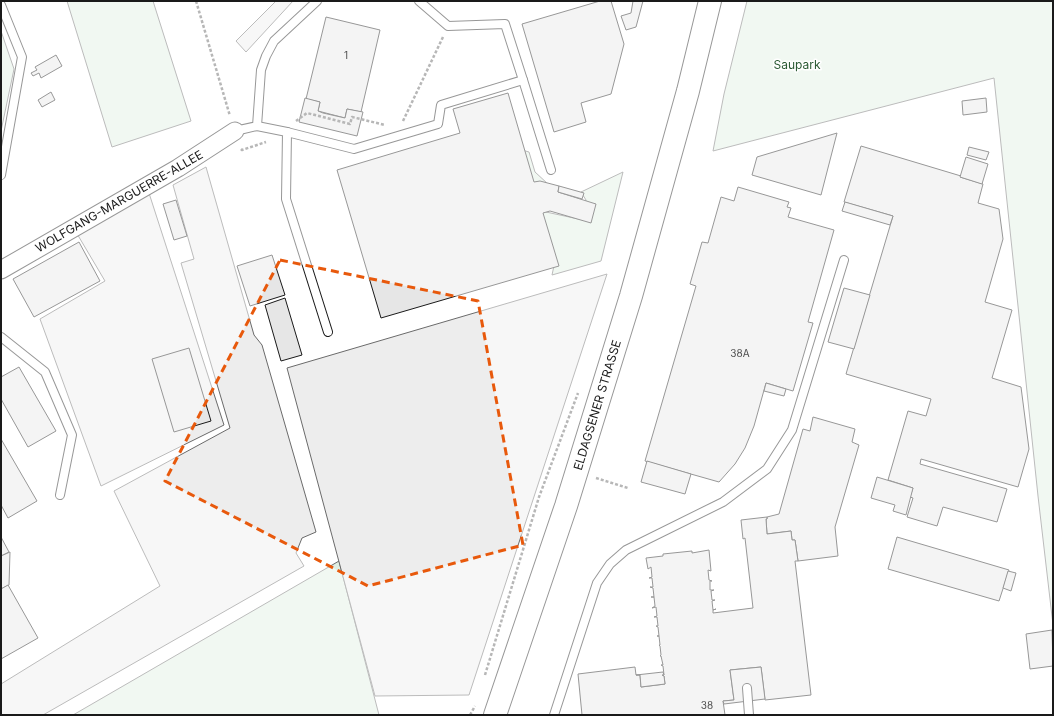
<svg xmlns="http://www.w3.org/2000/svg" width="1054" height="716" font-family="Inter,sans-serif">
  <rect width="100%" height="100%" fill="#fff"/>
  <g fill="#e0efe3" stroke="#6a6a6a">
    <polygon points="67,1 153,1 191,121 112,147"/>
    <polygon points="747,1 1053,1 1053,625 1038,496 994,78 713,151 724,94"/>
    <polygon points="1,31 14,69 1,131"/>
    <polygon points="522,150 529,152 535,172 548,184 546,212 583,220 586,200 581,192 623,172 601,261 552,275 555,261"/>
    <polygon points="339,561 379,715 73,715"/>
  </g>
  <g fill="#ededed" stroke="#6a6a6a">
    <polygon points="276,1 293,1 246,52 236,41"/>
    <polygon points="206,167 254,335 262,345 316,532 302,538 296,553 304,566 43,715 1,715 1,684 160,586 114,491 230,428 181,263 194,259 173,185"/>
    <polygon points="148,190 224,425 101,486 40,319 105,281 76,232"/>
    <polygon points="607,274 469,695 375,696 287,368"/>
  </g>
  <g fill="#e6e6e6" stroke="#1a1a1a">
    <polygon points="600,1 611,1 624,44 611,94 581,103 586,122 554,132 522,24"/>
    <polygon points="633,1 643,1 636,27 626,30 621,16 631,13"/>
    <polygon points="326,17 380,30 361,112 347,109 345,118 318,111 320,102 306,99"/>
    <polygon points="56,55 62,66 41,78 39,73 33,76 31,73 37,70 35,67"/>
    <polygon points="51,92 55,100 42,107 38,100"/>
    <polygon points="508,93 534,182 540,181 559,186 558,192 596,204 591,223 550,211 543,213 559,266 381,318 337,170 460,133 453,109"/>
    <polygon points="305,98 320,102 318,111 323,113 345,118 347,109 363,112 357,136 299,122"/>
    <polygon points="986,98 987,112 963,115 962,101"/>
    <polygon points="837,133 821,195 752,175 757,157"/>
    <polygon points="861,146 961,176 960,177 983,184 978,203 999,209 1003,239 985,302 1012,310 992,378 1021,387 1029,449 1018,487 921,459 920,464 1007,489 997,522 943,507 937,526 907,517 913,498 910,497 913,488 888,480 908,411 926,416 931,399 846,374 893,216 844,202"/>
    <polygon points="969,147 989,152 986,160 967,155"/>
    <polygon points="966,157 988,164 982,184 960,177"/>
    <polygon points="559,186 584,193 582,199 558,192"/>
    <polygon points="738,187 789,202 787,207 791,208 788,217 834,230 808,322 813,323 793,391 766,383 754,426 745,448 735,464 719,482 645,461 696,286 690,284 702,242 708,243 721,197 734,201"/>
    <polygon points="176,200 187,236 174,240 163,204"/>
    <polygon points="845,202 893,216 890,225 842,211"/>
    <polygon points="79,242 100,281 34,317 13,279"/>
    <polygon points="272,255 285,295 250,306 237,266"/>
    <polygon points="844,288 870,295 854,349 828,342"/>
    <polygon points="285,298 302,355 281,361 265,305"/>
    <polygon points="189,348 211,421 174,432 152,359"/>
    <polygon points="19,367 56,431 28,447 1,399 1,377"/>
    <polygon points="766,383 786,389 784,396 764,391"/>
    <polygon points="813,417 855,429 852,442 859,445 835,527 838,556 798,561 795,540 792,540 791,531 767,534 766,519 767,519 767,517 779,514 803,429 810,431"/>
    <polygon points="1,439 37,501 8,518 1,505"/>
    <polygon points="647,461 691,474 685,494 641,482"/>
    <polygon points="877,477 913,488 906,515 893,511 895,505 871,498"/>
    <polygon points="767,517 767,519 766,519 767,534 791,531 792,540 795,540 798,561 795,561 811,695 765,700 761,667 730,670 734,700 723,701 725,715 582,715 578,674 635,667 636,675 640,675 641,687 665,684 664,676 662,675 664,675 663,666 661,665 663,665 661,656 660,656 661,655 660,646 659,645 660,645 659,636 657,636 659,636 658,627 656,626 658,626 657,617 654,617 657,616 656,607 652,608 655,606 654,597 651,597 654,597 653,588 650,587 653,587 652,578 649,578 652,577 651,567 648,569 646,558 663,556 663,554 692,551 692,553 709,550 711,571 708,570 709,580 712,581 710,581 710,590 714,590 711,591 712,600 715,600 712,601 713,610 716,609 713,610 713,613 753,608 745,538 743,539 741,520"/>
    <polygon points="1,537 9,552 1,556"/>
    <polygon points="897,537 1009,570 999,601 888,569"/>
    <polygon points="10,552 9,585 1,589 1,556"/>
    <polygon points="1008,571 1016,573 1011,591 1003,588"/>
    <polygon points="8,585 38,638 1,659 1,589"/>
    <polygon points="1052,630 1053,666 1030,669 1026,634"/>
    <polygon points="761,667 765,699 724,704 723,701 734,700 730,670"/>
    <polygon points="663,672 664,675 662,675 664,676 665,684 641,687 640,675 636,675"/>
  </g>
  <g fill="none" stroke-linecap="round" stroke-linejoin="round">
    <defs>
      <g id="service">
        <polyline points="419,1 448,26 505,24 523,80"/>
        <polyline points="1,5 22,57 1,175"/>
        <polyline points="257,126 287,132 286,199 328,332"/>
        <polyline points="235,131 257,126 261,70 266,56 274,41 317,1"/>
        <polyline points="287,132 354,149 438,124 441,105 523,80 551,170"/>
        <polyline points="1,337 45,372 72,435 60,495"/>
        <polyline points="747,688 749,715"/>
        <polyline points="554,715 597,583 610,564 626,550 723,502 767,469 792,430 844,260"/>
      </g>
      <polyline id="minor" points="1,270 178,168 235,131"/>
      <polyline id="secondary" points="495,715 566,506 631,296 688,91 710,1"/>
    </defs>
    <use href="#service" stroke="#1a1a1a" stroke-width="10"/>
    <use href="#minor" stroke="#1a1a1a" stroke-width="19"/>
    <use href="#secondary" stroke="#1a1a1a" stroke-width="24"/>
    <g stroke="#5f5f5f" stroke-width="2.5" stroke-dasharray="3 2" stroke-linecap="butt">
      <polyline points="196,1 230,116"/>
      <polyline points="296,121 307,113 350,124 352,117 385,125"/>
      <polyline points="403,121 443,37"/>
      <polyline points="241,149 242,150 266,142"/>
      <polyline points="596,478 628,488"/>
      <polyline points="485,675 539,497 578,393"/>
      <polyline points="470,715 475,706"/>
    </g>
    <use href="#service" stroke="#fff" stroke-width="8"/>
    <use href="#minor" stroke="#fff" stroke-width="17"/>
    <use href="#secondary" stroke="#fff" stroke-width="22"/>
  </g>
  <path d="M0 0H1054V716H0ZM280 260 478 301 523 545 368 586 165 481Z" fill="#fff" fill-opacity=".55" fill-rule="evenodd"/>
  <path fill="none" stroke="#e8590c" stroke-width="3" stroke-dasharray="8 5" stroke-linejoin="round" d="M280 260 478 301 523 545 368 586 165 481Z"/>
  <g text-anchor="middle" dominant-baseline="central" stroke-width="3" stroke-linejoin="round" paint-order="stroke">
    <g font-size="10" fill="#4d4d4d">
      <text x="346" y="55">1</text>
      <text x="740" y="353">38A</text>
      <text x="707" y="705">38</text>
    </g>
    <g font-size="12" fill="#2b5a34" stroke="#fff">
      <text x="797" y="64">Saupark</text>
    </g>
    <g font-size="12" fill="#1a1a1a" stroke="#fff">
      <text transform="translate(119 201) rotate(-30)">WOLFGANG-MARGUERRE-ALLEE</text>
      <text transform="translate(597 405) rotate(-73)">ELDAGSENER STRASSE</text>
    </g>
  </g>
  <rect width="1054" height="716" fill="none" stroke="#1a1a1a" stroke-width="4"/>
</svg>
